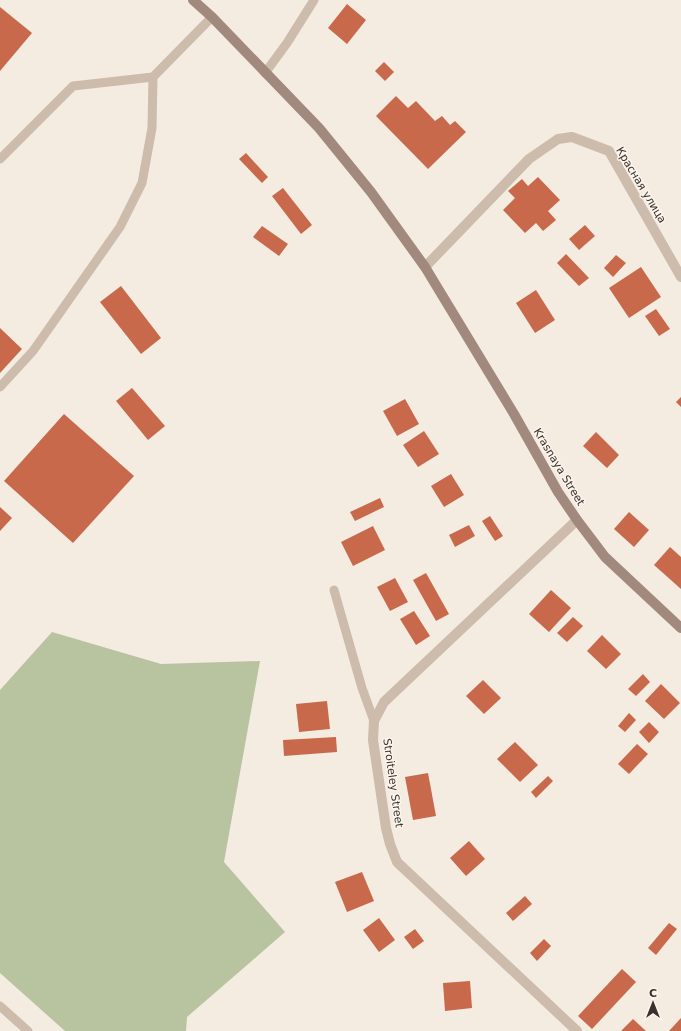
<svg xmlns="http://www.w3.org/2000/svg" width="681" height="1031" font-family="'DejaVu Sans',sans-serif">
  <rect width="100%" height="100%" fill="#f4ebe1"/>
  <polygon fill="#b8c4a0" points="52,632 161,664 260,661 224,862 285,932 187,1017 186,1031 65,1031 0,973 0,690"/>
  <g fill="#c8694b">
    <polygon points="347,4 366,20 347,44 328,28"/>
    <polygon points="0,7 32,33 0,71"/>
    <polygon points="384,62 394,72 385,81 375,71"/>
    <polygon points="396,96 408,108 416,101 435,121 442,116 450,125 455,121 466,132 428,169 376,116"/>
    <polygon points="246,153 268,177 262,183 239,159"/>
    <polygon points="538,177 560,200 548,211 556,220 543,231 536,223 525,233 503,210 515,198 508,191 522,179 528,186"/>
    <polygon points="283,188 312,225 301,234 272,196"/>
    <polygon points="585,225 595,236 579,250 569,239"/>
    <polygon points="262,226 288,244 279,256 253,237"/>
    <polygon points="566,254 589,278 579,286 557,263"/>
    <polygon points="616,255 626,263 613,277 604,268"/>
    <polygon points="641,267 661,297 629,318 609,288"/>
    <polygon points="121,286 161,338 141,354 100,302"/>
    <polygon points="536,290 555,320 535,333 516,303"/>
    <polygon points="656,309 670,329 659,336 645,316"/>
    <polygon points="0,328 22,349 0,373"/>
    <polygon points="132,388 165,426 148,440 116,401"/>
    <polygon points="681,397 681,407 676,402"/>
    <polygon points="405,399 419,424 397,436 383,411"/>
    <polygon points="64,414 134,476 73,543 4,481"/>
    <polygon points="424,431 439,454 418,467 403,445"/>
    <polygon points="596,432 619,455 607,468 583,446"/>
    <polygon points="451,474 464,495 444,507 431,486"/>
    <polygon points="380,498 384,507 355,521 350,512"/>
    <polygon points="0,507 12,518 0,531"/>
    <polygon points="629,512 649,530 634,547 614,529"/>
    <polygon points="490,516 503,536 495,541 482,521"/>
    <polygon points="469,525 475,536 455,547 449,535"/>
    <polygon points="373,526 385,550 353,566 341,542"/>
    <polygon points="670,547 681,557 681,589 654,565"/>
    <polygon points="426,573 449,614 436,621 413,580"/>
    <polygon points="395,578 408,602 390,611 377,587"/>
    <polygon points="551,590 571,608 549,632 529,614"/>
    <polygon points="414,611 430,636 416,645 400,619"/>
    <polygon points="573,617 583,626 567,642 557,633"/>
    <polygon points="602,635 621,654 606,669 587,651"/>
    <polygon points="643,674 650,682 636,696 628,689"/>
    <polygon points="483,680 501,698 484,714 466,696"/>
    <polygon points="661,684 680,703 664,719 645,701"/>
    <polygon points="327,701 330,729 299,732 296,704"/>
    <polygon points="629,713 636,720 625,732 618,726"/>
    <polygon points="649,722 659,732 649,743 639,732"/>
    <polygon points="336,737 337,752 284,756 283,740"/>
    <polygon points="515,742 538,765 520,782 497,759"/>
    <polygon points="637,744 648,754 629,774 618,764"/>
    <polygon points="428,773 436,816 413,820 405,777"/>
    <polygon points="548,776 553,781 536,798 531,792"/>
    <polygon points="469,841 485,859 466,876 450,858"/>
    <polygon points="362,872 374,901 347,912 335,882"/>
    <polygon points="525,896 532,904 513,921 506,913"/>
    <polygon points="379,918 395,940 379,952 363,930"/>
    <polygon points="669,923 677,929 656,955 648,948"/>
    <polygon points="415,929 424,941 413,949 404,937"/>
    <polygon points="544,939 551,946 537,961 530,953"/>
    <polygon points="622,969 636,982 592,1029 578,1016"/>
    <polygon points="470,981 472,1008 445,1011 443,983"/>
    <polygon points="681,1018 681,1031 669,1031"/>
    <polygon points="633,1019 646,1031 621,1031"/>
  </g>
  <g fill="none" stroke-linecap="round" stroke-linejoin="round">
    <g stroke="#cdbbac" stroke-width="9">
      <polyline points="265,73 287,43 314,0"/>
      <polyline points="0,159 73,86 153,77"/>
      <polyline points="0,387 33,351 120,227 142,183 152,128 153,77 212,17"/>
      <polyline points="334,590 362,688 374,721"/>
      <polyline points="0,1006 28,1031"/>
    </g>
    <g stroke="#cdbbac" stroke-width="10">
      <polyline points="425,267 529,159 558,139 572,137 609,151 681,277"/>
      <polyline points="577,520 384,702 374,721 373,740 386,828 390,844 397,862 577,1031"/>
    </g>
    <polyline stroke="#a18a7d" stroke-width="10" points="193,0 212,17 319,128 371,192 425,267 514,414 558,492 577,520 605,557 681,628"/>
  </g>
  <g text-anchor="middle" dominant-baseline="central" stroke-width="3" stroke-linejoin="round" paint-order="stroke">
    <g font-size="11" fill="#3b302b" stroke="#fbf5ee">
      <text transform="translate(641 185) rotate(59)">Красная улица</text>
      <text transform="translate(559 467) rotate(59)">Krasnaya Street</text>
      <text transform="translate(393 783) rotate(82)">Stroiteley Street</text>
    </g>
  </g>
  <g transform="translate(653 1003)" stroke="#fbf5ee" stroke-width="3" paint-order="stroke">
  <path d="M0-3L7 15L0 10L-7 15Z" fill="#3b302b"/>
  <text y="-6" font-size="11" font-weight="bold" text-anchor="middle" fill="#3b302b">С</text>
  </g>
</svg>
